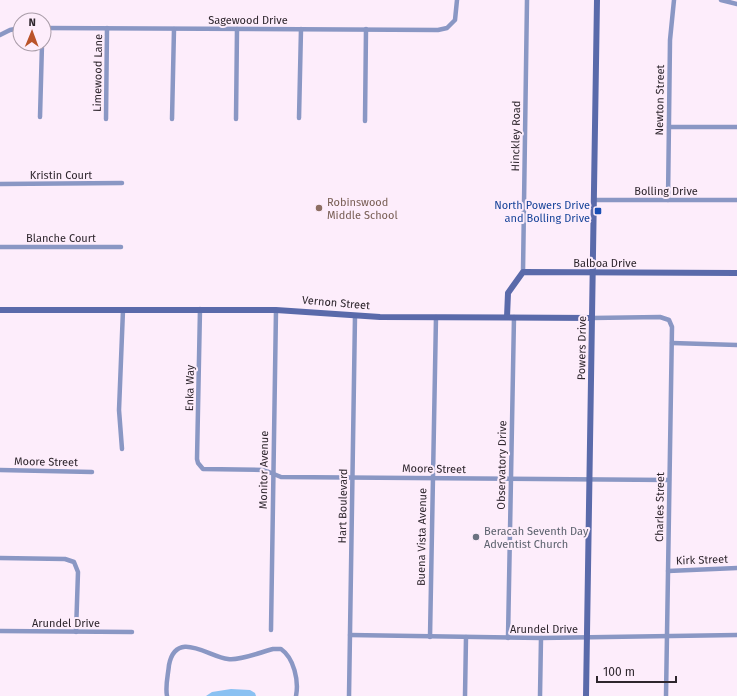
<svg xmlns="http://www.w3.org/2000/svg" width="737" height="696" font-family="'Fira Sans',sans-serif">
  <rect width="100%" height="100%" fill="#fdedfb"/>
  <polygon fill="#8ac1f2" points="231,689 250,690 255,693 256,696 206,696 212,692"/>
  <g fill="none" stroke-linecap="round" stroke-linejoin="round">
    <g stroke="#8a97c4" stroke-width="4.5">
      <polyline points="721,0 737,4"/>
      <polyline points="44,28 438,30 447,28 455,20 457,0"/>
      <polyline points="0,35 10,30 20,28"/>
      <polyline points="40,117 42,44"/>
      <polyline points="299,118 301,29"/>
      <polyline points="106,119 107,28"/>
      <polyline points="172,119 174,29"/>
      <polyline points="236,119 237,29"/>
      <polyline points="365,121 366,29"/>
      <polyline points="669,127 737,127"/>
      <polyline points="0,184 122,183"/>
      <polyline points="594,200 737,200"/>
      <polyline points="668,200 670,40 674,0"/>
      <polyline points="0,247 121,247"/>
      <polyline points="523,272 527,0"/>
      <polyline points="200,309 197,459 198,463 203,469 264,470 281,477 669,480"/>
      <polyline points="592,318 660,317 669,320 672,327 666,696"/>
      <polyline points="672,343 737,345"/>
      <polyline points="122,449 119,410 123,310"/>
      <polyline points="0,470 92,472"/>
      <polyline points="0,558 65,559 74,562 78,572 76,632"/>
      <polyline points="668,571 737,568"/>
      <polyline points="271,630 276,310"/>
      <polyline points="0,631 132,632"/>
      <polyline points="350,635 541,638 737,635"/>
      <polyline points="430,637 436,317"/>
      <polyline points="508,638 514,317"/>
      <path d="M167 696C165 686 168 676 169 665 176 629 209 657 228 659 240 661 261 652 273 649H281C294 658 299 681 296 696"/>
      <polyline points="349,696 355,316"/>
      <polyline points="465,696 466,637"/>
      <polyline points="540,696 541,638"/>
    </g>
    <g stroke="#5a6aaa" stroke-width="6">
      <polyline points="0,310 276,310 380,317 592,318"/>
      <polyline points="507,317 508,293 523,272 737,273"/>
      <polyline points="586,696 597,0"/>
    </g>
  </g>
  <circle fill="#8d6e63" stroke="#fdedfb" stroke-width="1.5" cx="319" cy="208" r="4"/>
  <rect fill="#1a4fb4" stroke="#fdedfb" stroke-width="1.5" x="594" y="207" width="8" height="8" rx="2"/>
  <circle fill="#6b7280" stroke="#fdedfb" stroke-width="1.5" cx="476" cy="537" r="4"/>
  <g text-anchor="middle" dominant-baseline="central" stroke-width="4" stroke-linejoin="round" paint-order="stroke">
    <g font-size="11" fill="#2e262d" stroke="#fdedfb">
      <text x="248" y="20">Sagewood Drive</text>
      <text transform="translate(98 73) rotate(-89)">Limewood Lane</text>
      <text transform="translate(660 100) rotate(-89)">Newton Street</text>
      <text transform="translate(516 136) rotate(-89)">Hinckley Road</text>
      <text x="61" y="175">Kristin Court</text>
      <text x="666" y="191">Bolling Drive</text>
      <text x="61" y="238">Blanche Court</text>
      <text x="605" y="263">Balboa Drive</text>
      <text transform="translate(336 303) rotate(5)">Vernon Street</text>
      <text transform="translate(582 348) rotate(-89)">Powers Drive</text>
      <text transform="translate(190 388) rotate(-89)">Enka Way</text>
      <text transform="translate(46 462) rotate(1)">Moore Street</text>
      <text transform="translate(502 465) rotate(-89)">Observatory Drive</text>
      <text transform="translate(434 469) rotate(1)">Moore Street</text>
      <text transform="translate(264 470) rotate(-89)">Monitor Avenue</text>
      <text transform="translate(343 506) rotate(-89)">Hart Boulevard</text>
      <text transform="translate(660 507) rotate(-89)">Charles Street</text>
      <text transform="translate(422 537) rotate(-89)">Buena Vista Avenue</text>
      <text transform="translate(702 560) rotate(-2)">Kirk Street</text>
      <text x="66" y="623">Arundel Drive</text>
      <text x="544" y="629">Arundel Drive</text>
    </g>
    <g font-size="11" fill="#785e54" stroke="#fdedfb" text-anchor="start">
      <text x="327" y="202">Robinswood<tspan x="327" dy="13">Middle School</tspan></text>
    </g>
    <g font-size="11" fill="#164399" stroke="#fdedfb" text-anchor="end">
      <text x="590" y="205">North Powers Drive<tspan x="590" dy="13">and Bolling Drive</tspan></text>
    </g>
    <g font-size="11" fill="#5b616d" stroke="#fdedfb" text-anchor="start">
      <text x="484" y="531">Beracah Seventh Day<tspan x="484" dy="13">Adventist Church</tspan></text>
    </g>
  </g>
  <g transform="translate(32 32) rotate(1)"><circle r="19" fill="#fdedfb" stroke="#aa9da9"/>
  <path d="M0-3L7 15L0 10L-7 15Z" fill="#ba532a"/>
  <text y="-6" font-size="11" font-weight="bold" text-anchor="middle" fill="#2e262d">N</text>
  </g>
  <path d="M597 676v6h79v-6" fill="none" stroke="#2e262d" stroke-width="2"/>
  <text x="603" y="676" font-size="12" fill="#2e262d" stroke="#fdedfb" stroke-width="3" paint-order="stroke">100 m</text>
</svg>
